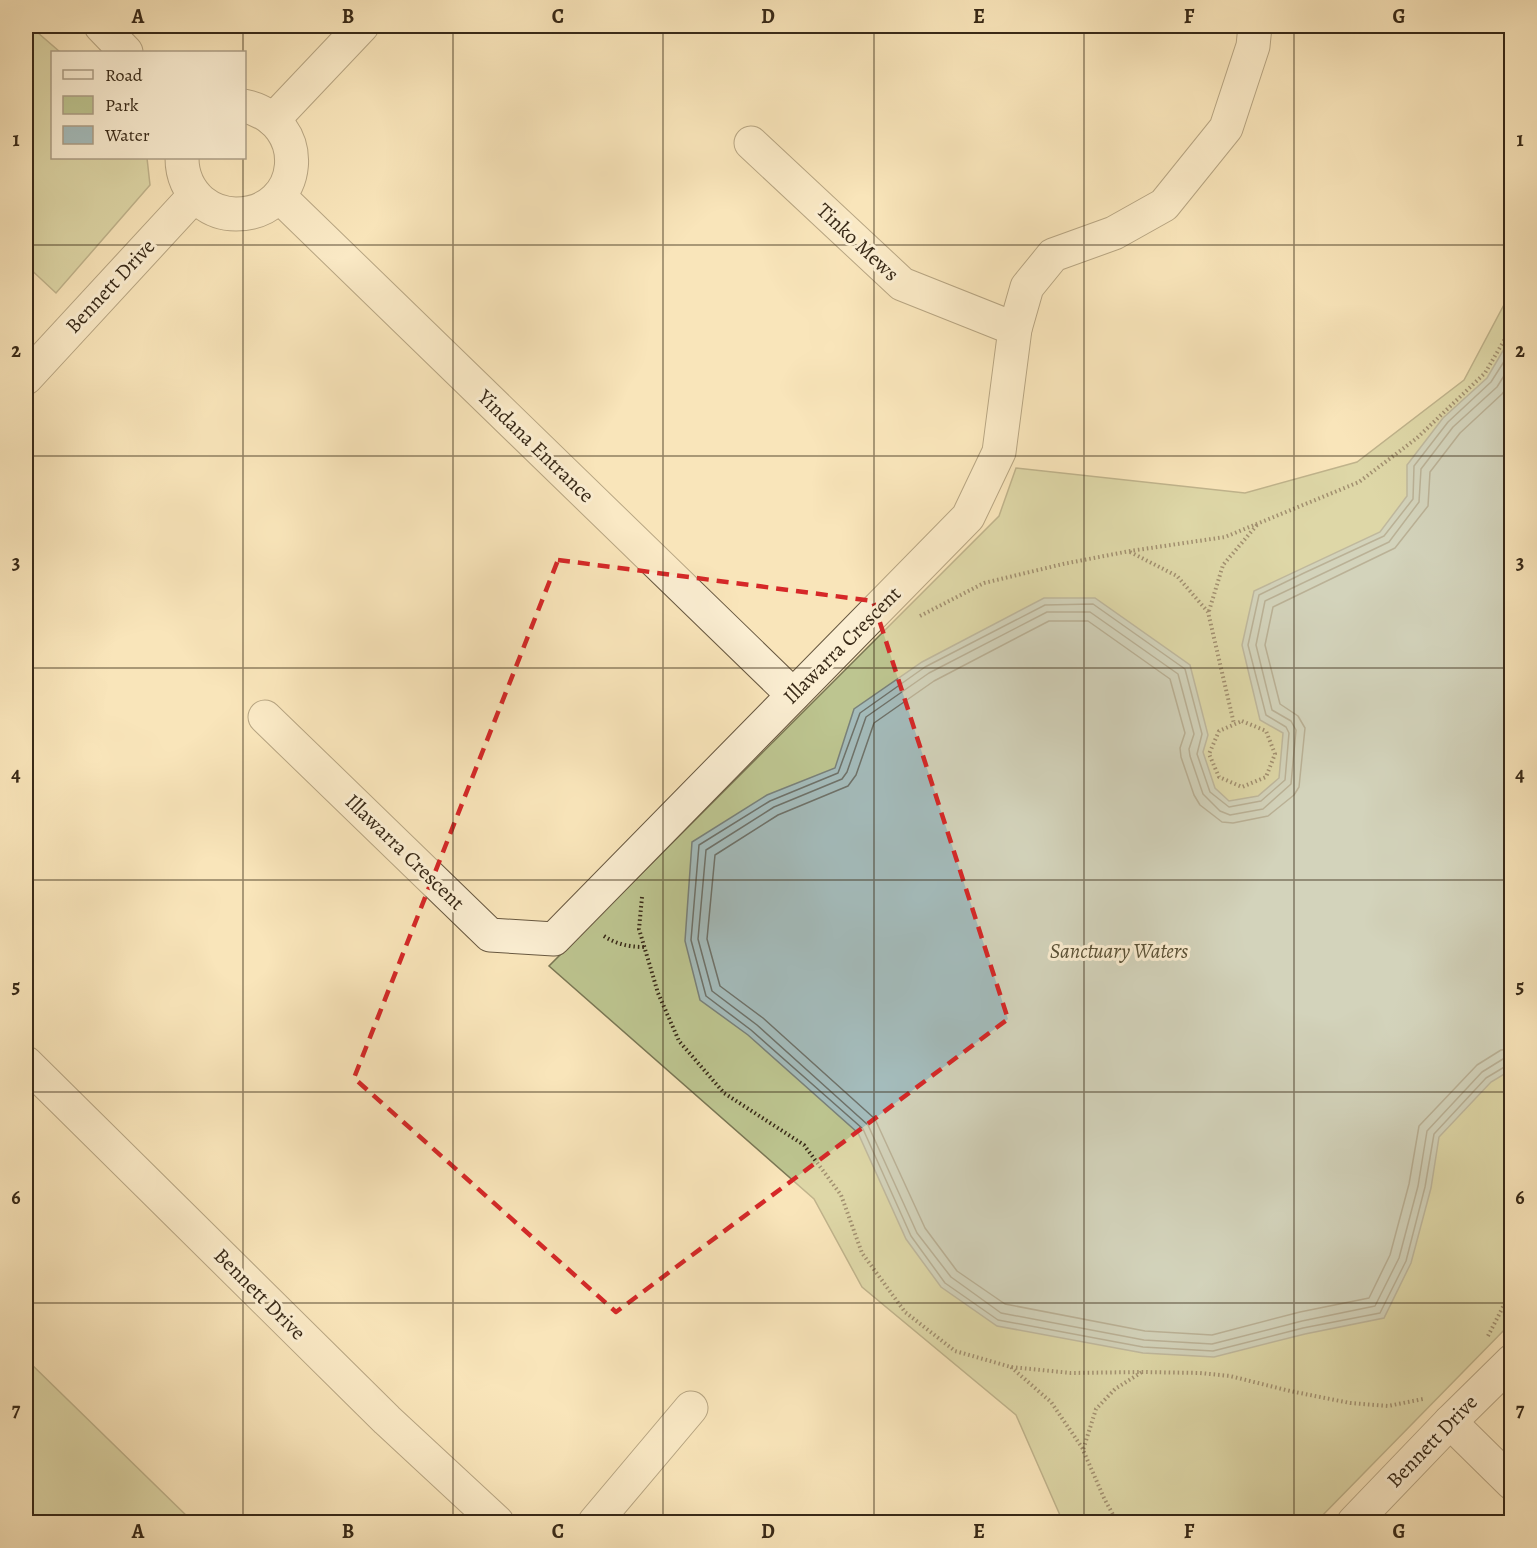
<svg xmlns="http://www.w3.org/2000/svg" width="1537" height="1548" font-family="Alegreya,serif">
  <rect width="100%" height="100%" fill="#f9e5ba"/>
  <filter id="stains"><feTurbulence type="fractalNoise" baseFrequency=".00333" numOctaves="4"/><feColorMatrix values="0 0 0 0 .2 0 0 0 0 .09 0 0 0 0 .02 0 0 0 .5 -.17"/></filter>
  <radialGradient id="worn" r=".72"><stop offset=".6" stop-color="#630" stop-opacity="0"/><stop offset="1" stop-color="#630" stop-opacity=".3"/></radialGradient>
  <g fill="#bdc590" stroke="#7a7754" stroke-width="1.5">
    <polygon points="26,26 30,26 60,52 52,52 52,158 147,158 150,185 56,293 26,265"/>
    <polygon points="1511,239 1511,1323 1316,1522 1063,1522 1016,1415 862,1287 814,1199 549,966 999,516 1016,468 1245,493 1357,462 1464,380 1507,299"/>
    <polygon points="26,1359 193,1522 26,1522"/>
  </g>
  <polygon fill="#a4bcbc" stroke="#79817a" stroke-width="1.5" points="1511,337 1511,1070 1491,1082 1439,1137 1431,1188 1411,1263 1384,1318 1305,1334 1214,1357 1143,1353 997,1326 941,1287 906,1239 858,1133 748,1035 700,1000 685,941 692,842 767,795 835,768 854,709 922,662 1044,598 1095,598 1190,665 1208,735 1203,752 1215,788 1229,801 1258,796 1279,778 1283,733 1260,720 1242,645 1254,591 1380,532 1407,496 1407,465 1443,418 1487,378"/>
  <g fill="none" stroke-linecap="round" stroke-linejoin="round">
    <g stroke="#6e726a" stroke-width="1.5">
      <polyline points="1512,349 1491,382 1448,422 1414,466 1413,499 1384,536 1304,573 1259,595 1248,645 1266,715 1286,727 1289,733 1285,780 1261,801 1229,807 1210,792 1197,754 1202,734 1185,669 1093,604 1045,605 925,667 860,713 838,773 770,801 699,845 691,940 706,996 751,1030 863,1129 911,1236 945,1283 998,1320 1143,1347 1213,1351 1303,1328 1380,1313 1406,1261 1425,1187 1434,1134 1486,1078 1506,1066 1512,1065"/>
      <polyline points="1512,363 1497,387 1453,427 1421,469 1419,502 1389,542 1265,601 1256,645 1272,710 1291,721 1296,730 1291,784 1263,809 1230,815 1220,811 1203,794 1190,756 1189,749 1194,734 1178,674 1090,612 1047,612 929,673 866,717 847,772 842,779 774,807 706,850 698,939 712,991 757,1025 868,1125 917,1233 951,1277 1001,1313 1144,1340 1212,1344 1302,1321 1375,1306 1399,1258 1418,1186 1427,1131 1482,1072 1503,1059 1512,1058"/>
      <polyline points="1512,381 1502,394 1460,433 1430,472 1428,506 1395,548 1273,607 1265,645 1280,704 1298,716 1305,728 1299,787 1294,795 1268,816 1233,823 1222,822 1200,805 1194,795 1181,757 1180,748 1185,733 1170,679 1088,621 1049,621 934,681 874,723 856,775 848,786 778,815 715,855 707,939 720,986 763,1018 875,1119 925,1228 957,1271 1005,1304 1145,1331 1212,1335 1300,1312 1369,1298 1390,1255 1409,1184 1419,1126 1477,1065 1501,1050 1512,1049"/>
    </g>
    <defs>
      <g id="minor">
        <polyline points="101,26 126,52"/>
        <polyline points="273,120 362,26"/>
        <polyline points="751,143 902,284 1015,329"/>
        <path d="M182 158C182 175 188 190 202 202 212 210 223 214 236 214 304 214 313 121 244 106"/>
        <polyline points="279,196 793,695"/>
        <polyline points="26,378 194,196"/>
        <polyline points="265,717 490,935 554,939 968,517 999,452 1015,329 1027,287 1053,255 1114,233 1164,205 1226,128 1253,46 1255,26"/>
        <polyline points="26,1063 387,1420 497,1522"/>
        <polyline points="1450,1422 1512,1483"/>
        <polyline points="595,1522 691,1408"/>
        <polyline points="1354,1522 1450,1422 1512,1361"/>
      </g>
    </defs>
    <use href="#minor" stroke="#685840" stroke-width="35"/>
    <g stroke="#382917" stroke-width="4" stroke-dasharray="1.5 3" stroke-linecap="butt">
      <polyline points="1130,552 1177,576 1208,612 1234,724"/>
      <polyline points="1209,611 1223,565 1257,525"/>
      <polyline points="920,616 984,583 1063,564 1130,551 1225,537 1359,482 1417,438 1485,373 1512,327"/>
      <polygon points="1242,721 1266,731 1275,754 1266,777 1242,787 1219,777 1209,754 1219,731"/>
      <polyline points="642,897 639,929 658,993 679,1041 724,1093 804,1145 841,1195 862,1253 905,1312 955,1351 1011,1367 1071,1373 1142,1372 1200,1373 1230,1376 1290,1391 1350,1403 1388,1406 1423,1399"/>
      <path d="M604 936C616 944 629 947 644 947"/>
      <polyline points="1488,1336 1506,1301 1512,1282"/>
      <polyline points="1011,1367 1051,1402 1083,1449"/>
      <polyline points="1117,1522 1104,1498 1083,1450 1096,1409 1115,1389 1142,1372"/>
    </g>
    <use href="#minor" stroke="#fbeed2" stroke-width="33"/>
  </g>
  <path d="M0 0H1537V1548H0ZM558 560 873 601 1008 1019 616 1312 354 1078Z" fill="#f9e5ba" fill-opacity=".55" fill-rule="evenodd"/>
  <path fill="none" stroke="#d62828" stroke-width="4.5" stroke-dasharray="12 8" stroke-linejoin="round" d="M558 560 873 601 1008 1019 616 1312 354 1078Z"/>
  <path fill="none" stroke="#382917" stroke-width="1.5" stroke-opacity="0.55" d="M243 26V52M453 26V1522M663 26V1522M874 26V1522M1084 26V1522M1294 26V1522M243 158V1522M26 245H1512M26 456H1512M26 668H1512M26 880H1512M26 1092H1512M26 1303H1512"/>
  <g text-anchor="middle" dominant-baseline="central" stroke-width="6" stroke-linejoin="round" paint-order="stroke">
    <g font-size="21" fill="#382917" stroke="#fbeed2">
      <text transform="translate(858 242) rotate(43)">Tinko Mews</text>
      <text transform="translate(110 286) rotate(-47)">Bennett Drive</text>
      <text transform="translate(536 446) rotate(44)">Yindana Entrance</text>
      <text transform="translate(842 645) rotate(-45)">Illawarra Crescent</text>
      <text transform="translate(405 852) rotate(44)">Illawarra Crescent</text>
      <text transform="translate(260 1294) rotate(45)">Bennett Drive</text>
      <text transform="translate(1432 1441) rotate(-46)">Bennett Drive</text>
    </g>
    <g font-size="21" font-style="italic" fill="#595035" stroke="#fbeed2">
      <text x="1119" y="951">Sanctuary Waters</text>
    </g>
  </g>
  <rect width="1537" height="1548" fill="none" stroke="#f9e5ba" stroke-width="66"/>
  <rect x="51" y="51" width="195" height="108" fill="#fbeed2" stroke="#ad9f87" stroke-width="1.5"/>
  <rect x="63" y="70" width="30" height="9" fill="#fbeed2" stroke="#ad9f87" stroke-width="1.5"/>
  <text x="105" y="81" font-size="18" fill="#382917">Road</text>
  <rect x="63" y="96" width="30" height="18" fill="#bdc590" stroke="#ad9f87" stroke-width="1.5"/>
  <text x="105" y="111" font-size="18" fill="#382917">Park</text>
  <rect x="63" y="126" width="30" height="18" fill="#a4bcbc" stroke="#ad9f87" stroke-width="1.5"/>
  <text x="105" y="141" font-size="18" fill="#382917">Water</text>
  <rect x="33" y="33" width="1471" height="1482" fill="none" stroke="#382917" stroke-width="2"/>
  <g font-size="20" text-anchor="middle" font-weight="bold" fill="#382917">
    <text x="138" y="23">A</text>
    <text x="348" y="23">B</text>
    <text x="558" y="23">C</text>
    <text x="768" y="23">D</text>
    <text x="979" y="23">E</text>
    <text x="1189" y="23">F</text>
    <text x="1399" y="23">G</text>
    <text x="16" y="146">1</text>
    <text x="1520" y="146">1</text>
    <text x="16" y="357">2</text>
    <text x="1520" y="357">2</text>
    <text x="16" y="569">3</text>
    <text x="1520" y="569">3</text>
    <text x="16" y="781">4</text>
    <text x="1520" y="781">4</text>
    <text x="16" y="993">5</text>
    <text x="1520" y="993">5</text>
    <text x="16" y="1204">6</text>
    <text x="1520" y="1204">6</text>
    <text x="16" y="1416">7</text>
    <text x="1520" y="1416">7</text>
    <text x="138" y="1538">A</text>
    <text x="348" y="1538">B</text>
    <text x="558" y="1538">C</text>
    <text x="768" y="1538">D</text>
    <text x="979" y="1538">E</text>
    <text x="1189" y="1538">F</text>
    <text x="1399" y="1538">G</text>
  </g>
  <rect width="100%" height="100%" filter="url(#stains)"/>
  <rect width="100%" height="100%" fill="url(#worn)"/>
</svg>
